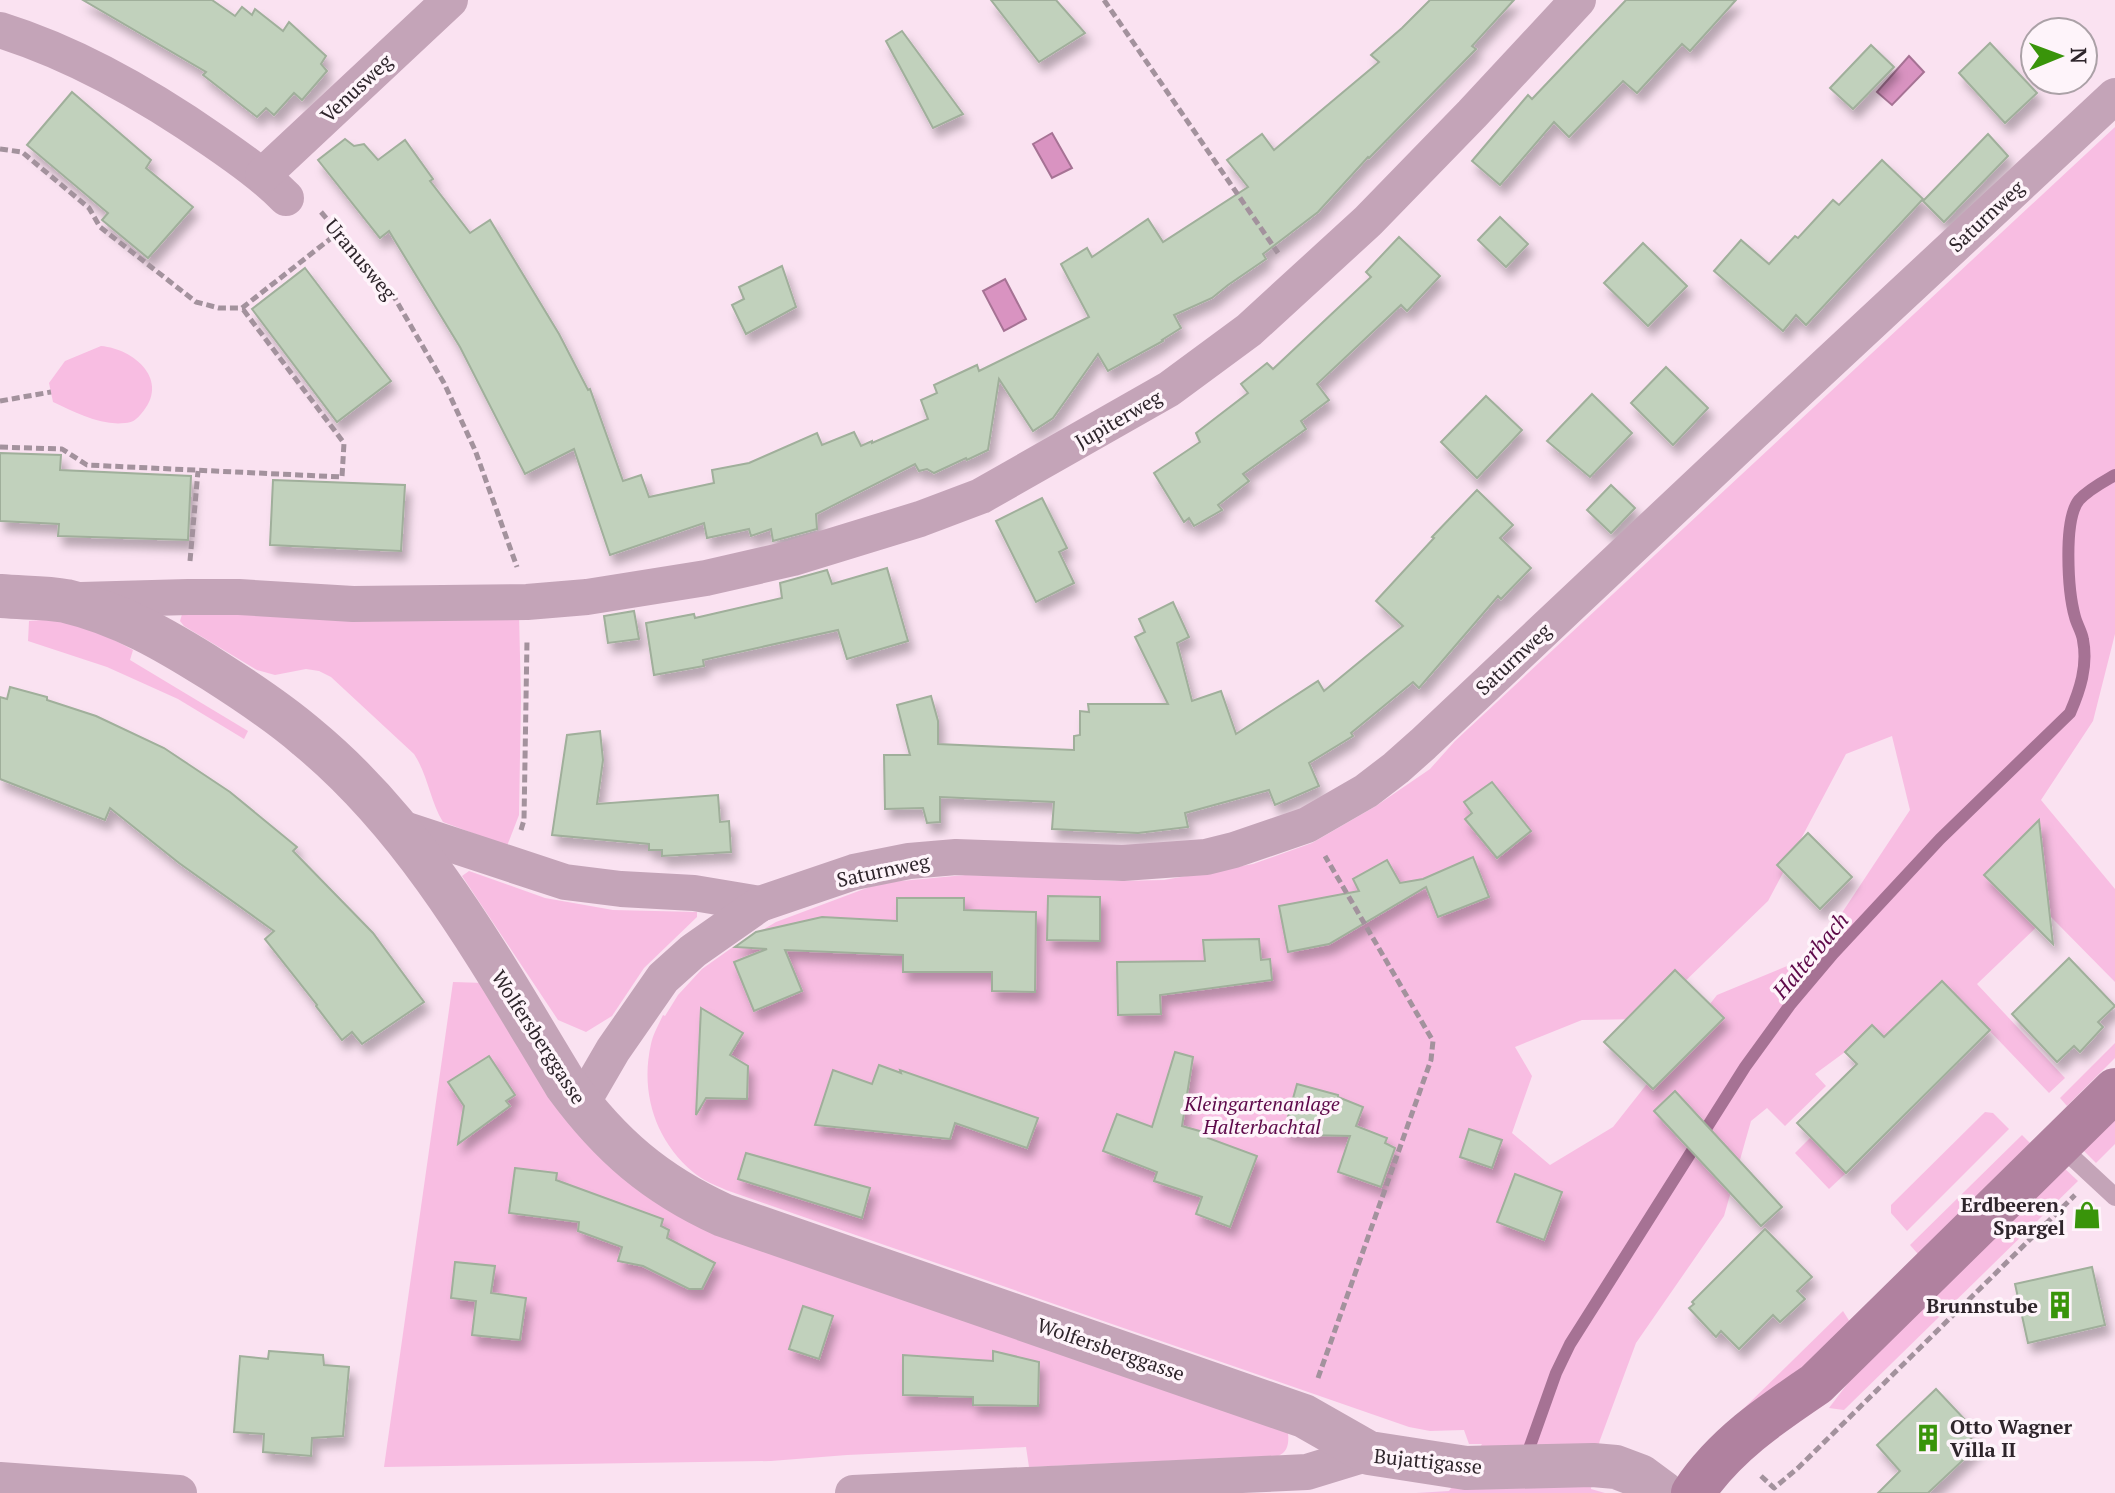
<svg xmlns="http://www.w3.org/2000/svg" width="2115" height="1493" font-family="'PT Serif',serif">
  <defs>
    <filter id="shadow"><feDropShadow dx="5" dy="9" stdDeviation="4" flood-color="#0004"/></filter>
  </defs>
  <rect width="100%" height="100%" fill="#fae2f1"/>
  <g fill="#f8bde2" fill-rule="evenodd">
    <path d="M2115 127V634L2093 721 2041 800 2115 889V982L2049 915 1977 984 2065 1078 2049 1093 1942 981 1884 1037 1872 1026 1845 1052 1815 1074 1826 1086 1785 1126 1767 1108 1751 1121 1724 1216 1636 1343 1600 1440 1593 1465 1591 1489 1605 1493H1416L1449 1491 1482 1444H1469L1464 1430 1430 1431 1409 1427 726 1190C715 1185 702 1180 693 1172 655 1140 640 1092 651 1044 653 1034 659 1024 663 1015L665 1016 678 995 702 969 733 947 776 922 880 883 965 875 1041 877 1116 881 1164 880 1253 864 1312 843 1376 806 1430 769 1455 741ZM1892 736 1910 810 1814 955 1717 995 1613 1127 1550 1165 1512 1133 1532 1076 1515 1047 1582 1020 1646 1019 1768 901 1846 754Z"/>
    <path d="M101 346C135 349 171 381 141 414 137 419 132 423 125 423 100 426 75 412 53 402L49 383 65 361Z"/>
    <path d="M183 611 519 614 521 698 519 815 507 846 443 822C430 801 428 775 414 754L331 677 319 671 306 669 275 675 257 670 184 626 180 621Z"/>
    <polygon points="55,619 101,633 133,650 130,660 248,731 244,739 178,699 107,667 28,641 29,621"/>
    <polygon points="469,871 545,898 613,910 697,912 697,917 644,968 612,1016 586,1032 558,1020 462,876"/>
    <path d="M453 982 485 983 605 1158 1288 1433C1289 1443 1288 1452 1278 1456L1029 1467 1026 1447 847 1455 771 1461 384 1467Z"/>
    <polygon points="2115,1043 2115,1058 2067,1106 2060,1098"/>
    <polygon points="1985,1112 1993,1113 2009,1129 1907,1231 1891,1213 1891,1205"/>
    <polygon points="2115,1114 2115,1144 2096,1163 2081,1148"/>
    <polygon points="2022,1135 2030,1143 1918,1254 1910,1245"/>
    <polygon points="1811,1137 1846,1173 1829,1189 1795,1153"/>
    <polygon points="2063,1167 2078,1181 1844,1410 1829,1408 1854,1375"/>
    <polygon points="1843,1311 1850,1322 1744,1424 1736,1416"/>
  </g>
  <g fill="#d993c1" stroke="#a67294" stroke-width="2">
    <polygon points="1909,56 1924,72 1892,105 1877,92"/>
    <polygon points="1052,133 1072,168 1052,178 1033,144"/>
    <polygon points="1005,279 1026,319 1004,331 983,291"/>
  </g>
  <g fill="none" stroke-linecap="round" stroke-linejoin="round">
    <path stroke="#a67294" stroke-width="12" d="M1525 1460 1556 1373 1570 1344 1745 1067 1790 1005 1833 954 1940 839 2070 713C2080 690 2088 666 2083 640 2082 632 2077 625 2075 617 2068 592 2063 520 2079 500 2089 489 2103 482 2115 475"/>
  </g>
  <g fill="#c1d1bc" stroke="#a0af9b" stroke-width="2" filter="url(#shadow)">
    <polygon points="83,0 212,0 235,16 242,7 252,15 255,9 283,31 289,22 326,56 321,64 327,71 302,100 294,93 274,115 266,108 257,117 203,75 206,72"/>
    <polygon points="991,0 1056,0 1085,33 1039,62"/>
    <polygon points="1430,0 1514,0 1472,46 1476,49 1369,158 1368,157 1318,212 1263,254 1266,259 1228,285 1212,298 1174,315 1181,328 1162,340 1163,341 1108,371 1098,354 1053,418 1033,431 999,379 988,450 967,460 966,458 934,473 927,469 919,471 915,464 816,514 817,529 773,541 771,529 751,536 749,529 707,538 704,523 610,555 574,449 525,474 460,347 389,231 380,238 318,160 345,139 354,146 364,144 378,160 405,140 433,179 430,181 470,233 490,220 559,334 588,390 590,389 623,481 641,475 649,497 714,483 712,470 749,463 817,433 822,445 854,432 861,446 872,441 872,443 928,419 921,400 937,393 934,385 977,365 979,371 1089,317 1061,264 1087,248 1092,257 1148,219 1163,242 1248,187 1227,160 1262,134 1274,150 1379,62 1371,55 1402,28"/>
    <polygon points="1626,0 1736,0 1690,51 1682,44 1637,93 1623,81 1569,137 1554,122 1500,185 1472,161 1528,95 1532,99"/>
    <polygon points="902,31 963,114 933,128 886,41"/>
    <polygon points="1990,43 2037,93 2005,123 1959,73"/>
    <polygon points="1871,45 1894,67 1853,109 1830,88"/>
    <polygon points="72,92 151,160 146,168 193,207 148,258 102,220 108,213 27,145"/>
    <polygon points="1988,134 2008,156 1944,222 1923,201"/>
    <polygon points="1882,160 1923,199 1806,325 1796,315 1783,331 1714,271 1741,240 1769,264 1795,236 1798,238 1833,200 1839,205"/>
    <polygon points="1500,217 1528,244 1506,267 1478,240"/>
    <polygon points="1399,237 1440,276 1407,311 1401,305 1317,384 1329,400 1301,421 1306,429 1243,474 1249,481 1218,505 1222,510 1194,526 1189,518 1184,522 1154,473 1200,442 1196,433 1248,393 1241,384 1267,363 1273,369 1371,277 1366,272"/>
    <polygon points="1643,243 1687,286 1648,326 1604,283"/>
    <polygon points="782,266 796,307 746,334 732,305 744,299 739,287"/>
    <polygon points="305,268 391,381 337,422 252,309"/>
    <polygon points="1666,367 1708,408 1673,445 1631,403"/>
    <polygon points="1592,394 1632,433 1590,477 1547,441"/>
    <polygon points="1486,396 1522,430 1477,478 1441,442"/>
    <polygon points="0,453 61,455 60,470 191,476 188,540 58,536 59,524 0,521"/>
    <polygon points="273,480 405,485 401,551 270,545"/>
    <polygon points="1611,485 1635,508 1611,533 1587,510"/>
    <polygon points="1477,490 1513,525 1500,538 1531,568 1501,599 1498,596 1419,688 1413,682 1351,733 1353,736 1309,763 1319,786 1275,805 1269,790 1185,813 1188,827 1138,833 1052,829 1054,802 940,797 940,822 927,823 923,808 885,809 884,755 910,755 897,705 931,696 938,721 938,744 1074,750 1074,736 1080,735 1080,711 1089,712 1088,704 1168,704 1135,637 1145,632 1139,619 1173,602 1189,637 1177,643 1192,701 1221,691 1236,734 1318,681 1324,691 1403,626 1376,601 1434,538 1432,537"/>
    <polygon points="1042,498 1067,548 1059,552 1074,583 1036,602 996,521"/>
    <polygon points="887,568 908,641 847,659 838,630 703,660 704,666 654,675 646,623 694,614 695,618 782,598 780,583 827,570 832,584"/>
    <polygon points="634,611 639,639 608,643 604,616"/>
    <polygon points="10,687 47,697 47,700 96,716 164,748 230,792 297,847 293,851 373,933 424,1002 362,1044 352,1032 342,1040 316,1006 317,1005 265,939 274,931 179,863 110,808 105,820 0,779 0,697 7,699"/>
    <polygon points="600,731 603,760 597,804 718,795 720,822 729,821 731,852 662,856 662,850 649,850 649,844 552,835 567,735"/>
    <polygon points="1492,782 1531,831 1497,858 1465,819 1472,813 1464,802"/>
    <polygon points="2039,820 2053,944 1984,875"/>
    <polygon points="1808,833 1852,877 1820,909 1777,865"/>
    <polygon points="1473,857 1489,897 1438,917 1426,887 1329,944 1288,952 1279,906 1359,891 1353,879 1387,860 1400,883 1423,879"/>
    <polygon points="1048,896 1100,897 1100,941 1047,940"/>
    <polygon points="897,898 964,898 964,910 1036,912 1035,992 992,991 992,972 903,972 903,955 785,950 802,991 754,1011 734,962 767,949 735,947 756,932 822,917 897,921"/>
    <polygon points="1259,939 1261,960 1270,959 1272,980 1160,995 1161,1014 1118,1015 1117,962 1205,961 1203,940"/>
    <polygon points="2069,958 2115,1006 2098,1022 2103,1027 2080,1052 2074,1046 2057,1062 2012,1014"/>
    <polygon points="1675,970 1724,1018 1653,1089 1604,1042"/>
    <polygon points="1942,981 1990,1030 1846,1173 1797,1123 1857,1064 1845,1052 1872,1025 1884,1037"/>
    <polygon points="701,1008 743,1033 730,1055 748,1066 747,1099 706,1098 696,1115"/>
    <polygon points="1175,1052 1193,1057 1182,1126 1210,1134 1208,1138 1257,1156 1230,1227 1196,1214 1202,1197 1154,1181 1157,1172 1103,1151 1117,1114 1152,1127"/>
    <polygon points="489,1056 515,1095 506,1101 510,1106 458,1144 464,1106 448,1082"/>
    <polygon points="879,1065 901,1073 900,1070 1038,1118 1027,1148 955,1123 950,1139 815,1125 833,1070 872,1084"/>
    <polygon points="1297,1084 1338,1095 1338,1097 1363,1107 1356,1126 1387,1138 1385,1143 1395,1148 1381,1187 1338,1172 1350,1136 1304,1135 1284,1131"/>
    <polygon points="1675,1091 1782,1207 1761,1226 1654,1111"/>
    <polygon points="1469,1129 1502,1140 1492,1168 1460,1157"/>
    <polygon points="746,1153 870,1188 862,1218 738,1179"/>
    <polygon points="515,1168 557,1173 556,1180 663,1219 661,1226 669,1230 667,1238 715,1263 702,1289 689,1289 643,1266 618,1261 622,1247 578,1231 579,1222 509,1213"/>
    <polygon points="1515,1174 1562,1192 1544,1240 1497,1222"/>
    <polygon points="1765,1229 1812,1277 1797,1291 1805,1299 1780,1322 1773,1315 1739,1349 1721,1331 1716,1337 1689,1308 1694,1304 1692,1302"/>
    <polygon points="455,1262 495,1266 491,1293 526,1298 520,1340 472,1335 476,1301 451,1298"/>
    <polygon points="2092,1267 2105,1325 2028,1343 2015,1284"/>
    <polygon points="803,1306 833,1316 819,1359 789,1349"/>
    <polygon points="269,1351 323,1355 324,1365 349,1367 343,1436 312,1438 311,1456 263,1452 264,1434 234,1432 240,1356 268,1359"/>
    <polygon points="993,1351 1039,1362 1038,1406 973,1405 973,1397 903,1395 903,1355 993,1361"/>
    <polygon points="1936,1389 1969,1424 1963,1430 1978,1446 1928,1493 1878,1493 1900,1471 1877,1445"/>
  </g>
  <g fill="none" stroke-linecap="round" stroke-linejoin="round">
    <g stroke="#a3929d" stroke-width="5" stroke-dasharray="8 4" stroke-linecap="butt">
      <polyline points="1104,0 1278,253"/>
      <polyline points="0,149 22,152 89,208 100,227 196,302 219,308 242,308 339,232"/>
      <polyline points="321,212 393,295 444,383 475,450 517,567"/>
      <polyline points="0,401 51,392"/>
      <polyline points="0,447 62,449 87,465 342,477 344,443 242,308"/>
      <polyline points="190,561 198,471"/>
      <polyline points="521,830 524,820 527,640"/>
      <polyline points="1318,1378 1431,1060 1433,1041 1325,856"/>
      <polyline points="1761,1476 1774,1488 1798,1468 2075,1195"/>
    </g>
    <polyline stroke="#c4a4b8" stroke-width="18" points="2059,1145 2115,1197"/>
    <g stroke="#c4a4b8" stroke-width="36">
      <path d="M0 30C77 54 148 95 214 141 240 159 264 176 286 198"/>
      <polyline points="263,175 450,0"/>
      <polyline points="81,600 188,597 239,597 353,604 527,602 587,597 706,578 793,558 920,519 981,496 1169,389 1249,330 1368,221 1472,114 1578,0"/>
      <polyline points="395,826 565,882 621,889 694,893 760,904"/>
      <polyline points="581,1105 613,1050 663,978 693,951 760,904 854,872 909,861 956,857 1123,863 1206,857 1234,850 1307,825 1366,791 1396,768 1423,744 1753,433 2115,96"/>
      <polyline points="0,1480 179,1493"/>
      <polyline points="853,1493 1307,1472 1369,1453"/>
    </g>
    <path stroke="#c4a4b8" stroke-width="44" d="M0 596C22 598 45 597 66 601 121 614 167 641 213 670 246 691 278 712 307 737 420 830 491 962 566 1085 610 1145 655 1184 723 1215L1304 1416 1369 1453 1466 1468 1593 1465 1616 1467 1640 1476 1663 1493"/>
    <path stroke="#b0819f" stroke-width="44" d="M1693 1493C1724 1446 1770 1415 1816 1384L2115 1090"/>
  </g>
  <defs>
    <symbol id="shop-bare" viewBox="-9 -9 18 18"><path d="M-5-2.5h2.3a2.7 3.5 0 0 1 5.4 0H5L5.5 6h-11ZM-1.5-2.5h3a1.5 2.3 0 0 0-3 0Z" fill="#39940a" stroke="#fef4fa" stroke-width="2.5" paint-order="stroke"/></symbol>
    <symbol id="building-bare" viewBox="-9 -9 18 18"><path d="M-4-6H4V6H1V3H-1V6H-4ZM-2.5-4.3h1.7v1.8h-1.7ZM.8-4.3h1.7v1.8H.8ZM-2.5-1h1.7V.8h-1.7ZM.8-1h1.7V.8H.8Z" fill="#39940a" stroke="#fef4fa" stroke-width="2.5" paint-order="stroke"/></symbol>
  </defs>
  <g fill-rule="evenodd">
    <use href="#shop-bare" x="2067" y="1195" width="40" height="40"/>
    <use href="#building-bare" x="2040" y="1285" width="40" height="40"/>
    <use href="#building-bare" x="1908" y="1418" width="40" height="40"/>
  </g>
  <g text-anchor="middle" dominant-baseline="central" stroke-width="7" stroke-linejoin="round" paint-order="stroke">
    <g font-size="20" fill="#2e252b" stroke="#fef4fa">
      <text transform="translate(356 88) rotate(-43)">Venusweg</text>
      <text transform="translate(1986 216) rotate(-43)">Saturnweg</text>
      <text transform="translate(361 259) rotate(50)">Uranusweg</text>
      <text transform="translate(1118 419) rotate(-30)">Jupiterweg</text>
      <text transform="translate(1513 659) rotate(-43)">Saturnweg</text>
      <text transform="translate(883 870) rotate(-12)">Saturnweg</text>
      <text transform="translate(539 1037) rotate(57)">Wolfersberggasse</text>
      <text transform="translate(1111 1349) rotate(19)">Wolfersberggasse</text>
      <text transform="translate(1428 1461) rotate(6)">Bujattigasse</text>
    </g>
    <g font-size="20" font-style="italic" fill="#5e094a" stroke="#fef4fa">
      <text x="1262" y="1103">Kleingartenanlage<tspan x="1262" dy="23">Halterbachtal</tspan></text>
    </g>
    <g font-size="20" font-weight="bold" fill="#2e252b" stroke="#fef4fa" text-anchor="end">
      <text x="2065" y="1204">Erdbeeren,<tspan x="2065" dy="23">Spargel</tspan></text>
      <text x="2038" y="1305">Brunnstube</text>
      <text x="1950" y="1426" text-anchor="start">Otto Wagner<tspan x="1950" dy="23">Villa II</tspan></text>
    </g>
    <g font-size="22" font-style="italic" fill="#5e0949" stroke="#fef4fa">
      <text transform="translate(1810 955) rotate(-50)">Halterbach</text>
    </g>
  </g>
  <g transform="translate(2059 56) rotate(89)"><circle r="38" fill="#fef4fa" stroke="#aba1a7" stroke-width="2"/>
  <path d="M0-6L14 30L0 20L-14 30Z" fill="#39940a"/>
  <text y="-12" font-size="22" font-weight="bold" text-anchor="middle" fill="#2e252b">N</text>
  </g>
</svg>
